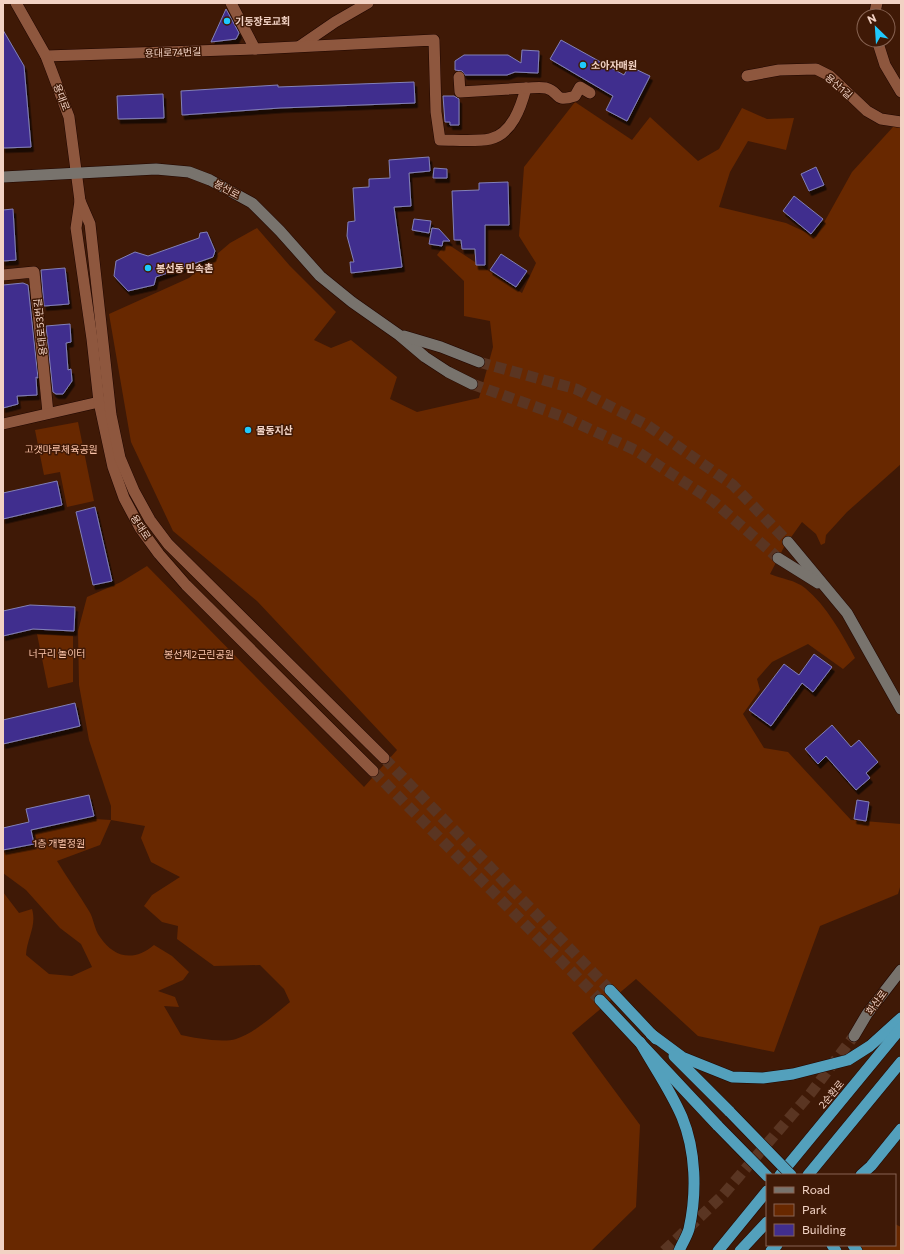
<svg xmlns="http://www.w3.org/2000/svg" width="904" height="1254" font-family="Commissioner,'Noto Sans KR',sans-serif">
  <defs>
    <filter id="shadow"><feDropShadow dx="2.5" dy="4.5" stdDeviation="0" flood-color="#0009"/></filter>
  </defs>
  <rect width="100%" height="100%" fill="#3f1906"/>
  <g fill="#682800" fill-rule="evenodd">
    <path d="M575 102 632 140 650 117 698 161 719 149 742 108 767 119 794 118 786 150 748 141 730 172 719 207 786 223 816 237 852 172 893 127 901 126V464L847 512 826 535 825 543 821 545 816 534 802 522 784 547 770 574C782 579 795 580 805 588 827 606 841 633 855 658L843 669 808 644 772 662 757 679 760 690 743 714 764 748 788 752 851 820 901 824V884L898 894 820 926 774 1052 698 1036 636 979 572 1033 640 1125 636 1207 591 1251H3V892L19 913 32 909C37 926 27 938 26 955L49 974 72 976 92 967 81 944 60 928 26 890 3 873V853L38 845 35 833 95 819 111 820V806L89 740 79 685 78 631 87 597 121 582 147 566 364 787 397 750 257 601 173 531 131 442 109 314 189 278 230 243 257 228 290 266 336 312 314 340 331 348 351 340 397 377 390 399 417 412 479 398 493 347 490 321 464 316V281L437 255 446 243 522 293 536 263 519 236 524 167ZM111 820 145 826 141 838 151 862 180 877 152 895 144 906 162 922 178 926 177 939 214 966 260 965 284 989 290 1002C275 1014 255 1033 236 1039 223 1043 194 1038 181 1035L164 1006 179 1007 175 997 158 991 183 980 189 972 172 956 154 945C134 962 114 958 100 937 94 929 94 919 89 911 79 894 67 878 57 861L100 845Z"/>
    <polygon points="78,422 94,501 67,507 60,472 44,475 35,430"/>
    <polygon points="37,634 73,636 73,682 48,688"/>
    <polygon points="895,1224 901,1227 901,1251 862,1251 856,1245 895,1245"/>
  </g>
  <g fill="#412e8e" stroke="#8280b7" filter="url(#shadow)">
    <polygon points="226,9 239,33 236,39 211,42"/>
    <polygon points="3,30 24,66 31,147 3,148"/>
    <polygon points="561,40 624,75 629,66 650,76 627,121 606,110 613,96 550,59"/>
    <polygon points="522,50 539,51 538,73 515,72 507,75 465,75 462,71 455,70 455,61 464,55 508,55 521,63"/>
    <polygon points="414,82 415,103 280,108 182,115 181,91 278,85 278,87"/>
    <polygon points="163,94 164,118 118,119 117,96"/>
    <polygon points="443,96 454,96 459,99 459,125 450,125 450,122 445,122"/>
    <polygon points="429,157 430,171 409,173 411,206 394,207 402,267 351,273 350,262 354,262 347,236 348,222 355,221 353,188 369,187 369,179 390,178 389,160"/>
    <polygon points="816,167 824,185 809,191 801,174"/>
    <polygon points="434,168 447,169 447,178 433,178"/>
    <polygon points="508,182 509,225 485,225 485,265 476,265 475,249 462,249 461,240 454,240 452,191 479,190 479,183"/>
    <polygon points="794,196 823,219 811,234 783,211"/>
    <polygon points="13,209 16,260 3,261 3,210"/>
    <polygon points="414,219 431,221 429,233 412,230"/>
    <polygon points="432,228 439,229 450,241 443,241 442,246 429,244"/>
    <polygon points="207,232 215,251 213,257 156,277 154,285 128,291 114,276 116,261 135,252 148,256 199,238 200,233"/>
    <polygon points="501,254 527,271 516,287 490,270"/>
    <polygon points="65,268 69,304 44,306 41,270"/>
    <polygon points="23,283 28,285 38,378 36,377 37,395 17,396 18,404 3,408 3,285"/>
    <polygon points="70,324 71,342 66,343 68,370 71,369 72,381 63,394 56,394 53,392 46,326"/>
    <polygon points="57,481 62,505 3,519 3,493"/>
    <polygon points="95,507 112,581 93,585 76,512"/>
    <polygon points="30,605 75,607 74,631 33,629 3,636 3,611"/>
    <polygon points="814,654 832,667 813,692 802,683 771,726 749,710 784,664 799,675"/>
    <polygon points="75,703 80,726 3,744 3,720"/>
    <polygon points="832,725 851,747 859,740 878,762 866,773 870,778 856,790 826,756 818,764 805,749"/>
    <polygon points="89,795 94,816 31,830 34,844 3,850 3,828 29,822 26,809"/>
    <polygon points="857,800 869,802 866,821 854,819"/>
  </g>
  <g fill="none" stroke-linecap="round" stroke-linejoin="round">
    <g stroke="#5a3522" stroke-width="11" stroke-dasharray="11 5.5" stroke-linecap="butt">
      <polyline points="384,758 610,990"/>
      <polyline points="373,771 600,1000"/>
    </g>
    <g stroke="#5a3522" stroke-width="11" stroke-dasharray="11 5.5" stroke-linecap="butt">
      <polyline points="479,362 576,389 647,425 733,485 788,542"/>
      <polyline points="472,384 564,417 635,450 713,501 778,558"/>
      <polyline points="664,1251 722,1196 810,1094 854,1036"/>
    </g>
    <defs>
      <g id="minor">
        <polyline points="231,3 255,49"/>
        <polyline points="874,16 877,3"/>
        <polyline points="877,40 885,65 901,92"/>
        <polyline points="300,46 335,22 368,3"/>
        <path d="M46 56 255 49 434 40 436 112 440 140C455 140 476 142 490 139 512 134 521 107 526 88L460 92 459 77"/>
        <polyline points="747,76 779,70 816,69 830,76 867,111 881,119 901,122"/>
        <path d="M526 88C532 88 540 87 546 88 561 92 553 103 575 96L580 87 590 93"/>
        <polyline points="3,275 34,272 48,413"/>
        <polyline points="3,424 99,402"/>
      </g>
      <g id="tertiary">
        <polyline points="16,3 46,56 69,117 80,201 76,228 92,339 99,402 113,467 124,498 140,528 159,554 186,585 373,771"/>
        <polyline points="80,201 90,224 111,415 120,458 134,491 150,520 168,544 384,758"/>
      </g>
      <g id="secondary">
        <polyline points="3,177 156,169 189,172 210,180 252,203 280,231 320,276 352,302 399,335 425,357 448,372 472,384"/>
        <polyline points="404,336 441,347 479,362"/>
        <polyline points="788,542 847,613 901,709"/>
        <polyline points="778,558 818,583"/>
        <polyline points="854,1036 867,1014 901,970"/>
      </g>
      <g id="trunk">
        <polyline points="610,990 656,1039"/>
        <polyline points="600,1000 718,1126"/>
        <polyline points="651,1034 682,1057 732,1077 763,1078 793,1074 848,1060 870,1046 901,1018"/>
        <path d="M640 1042C654 1067 671 1091 682 1117 696 1151 697 1193 689 1229 687 1236 682 1244 679 1251"/>
        <polyline points="674,1056 730,1112"/>
        <polyline points="780,1175 901,1028"/>
        <polyline points="808,1175 901,1062"/>
        <polyline points="861,1175 871,1166 901,1129"/>
        <polyline points="832,1245 836,1251"/>
        <polyline points="853,1245 857,1251"/>
        <polyline points="718,1251 767,1191"/>
        <polyline points="740,1251 767,1222"/>
        <polyline points="771,1251 777,1245"/>
      </g>
    </defs>
    <use href="#minor" stroke="#1f0600" stroke-width="12"/>
    <use href="#tertiary" stroke="#1f0600" stroke-width="12"/>
    <use href="#secondary" stroke="#1f0600" stroke-width="12"/>
    <use href="#trunk" stroke="#1f0600" stroke-width="12"/>
    <use href="#minor" stroke="#8e573e" stroke-width="11"/>
    <use href="#tertiary" stroke="#8e573e" stroke-width="11"/>
    <use href="#secondary" stroke="#78736d" stroke-width="11"/>
    <use href="#trunk" stroke="#53a0bc" stroke-width="11"/>
    <defs>
      <g id="trunk-bridge">
        <polyline points="730,1112 791,1175"/>
        <polyline points="718,1126 767,1176"/>
      </g>
    </defs>
    <use href="#trunk-bridge" stroke="#1f0600" stroke-width="12" stroke-linecap="butt"/>
    <use href="#trunk-bridge" stroke="#53a0bc" stroke-width="11"/>
  </g>
  <g fill="#1fc9fd" stroke="#3f1906" stroke-width="1.5">
    <circle cx="227" cy="21" r="4"/>
    <circle cx="583" cy="65" r="4"/>
    <circle cx="148" cy="268" r="4"/>
    <circle cx="248" cy="430" r="4"/>
  </g>
  <g text-anchor="middle" dominant-baseline="central" stroke-width="3" stroke-linejoin="round" paint-order="stroke">
    <g font-size="10" font-weight="bold" fill="#f2d2c4" stroke="#3f1906" text-anchor="start">
      <text x="235" y="21">기둥장로교회</text>
      <text x="591" y="65">소아자매원</text>
      <text x="156" y="268">봉선동 민속촌</text>
      <text x="256" y="430">물동지산</text>
    </g>
    <g font-size="10" fill="#f2d2c4" stroke="#3f1906">
      <text transform="translate(173 52) rotate(-2)">용대로74번길</text>
      <text transform="translate(839 86) rotate(41)">용산1길</text>
      <text transform="translate(62 97) rotate(69)">용대로</text>
      <text transform="translate(227 189) rotate(28)">봉선로</text>
      <text transform="translate(40 327) rotate(-96)">용대로53번길</text>
      <text transform="translate(141 527) rotate(57)">용대로</text>
      <text transform="translate(876 1002) rotate(-54)">화산로</text>
      <text transform="translate(831 1094) rotate(-50)">2순환로</text>
    </g>
    <g font-size="10" fill="#fbc4aa" stroke="#3f1906">
      <text x="61" y="449">고갯마루체육공원</text>
      <text x="57" y="653">너구리 놀이터</text>
      <text x="199" y="654">봉선제2근린공원</text>
      <text x="59" y="843">1층 개별정원</text>
    </g>
  </g>
  <rect width="904" height="1254" fill="none" stroke="#f2d2c4" stroke-width="8"/>
  <rect x="766" y="1174" width="130" height="72" fill="#3f1906" stroke="#876352"/>
  <rect x="774" y="1187" width="20" height="6" fill="#78736d" stroke="#876352"/>
  <text x="802" y="1194" font-size="12" fill="#f2d2c4">Road</text>
  <rect x="774" y="1204" width="20" height="12" fill="#682800" stroke="#876352"/>
  <text x="802" y="1214" font-size="12" fill="#f2d2c4">Park</text>
  <rect x="774" y="1224" width="20" height="12" fill="#412e8e" stroke="#876352"/>
  <text x="802" y="1234" font-size="12" fill="#f2d2c4">Building</text>
  <g transform="translate(876 28) rotate(335)"><circle r="19" fill="#3f1906" stroke="#876352"/>
  <path d="M0-3L7 15L0 10L-7 15Z" fill="#1fc9fd"/>
  <text y="-6" font-size="11" font-weight="bold" text-anchor="middle" fill="#f2d2c4">N</text>
  </g>
</svg>
